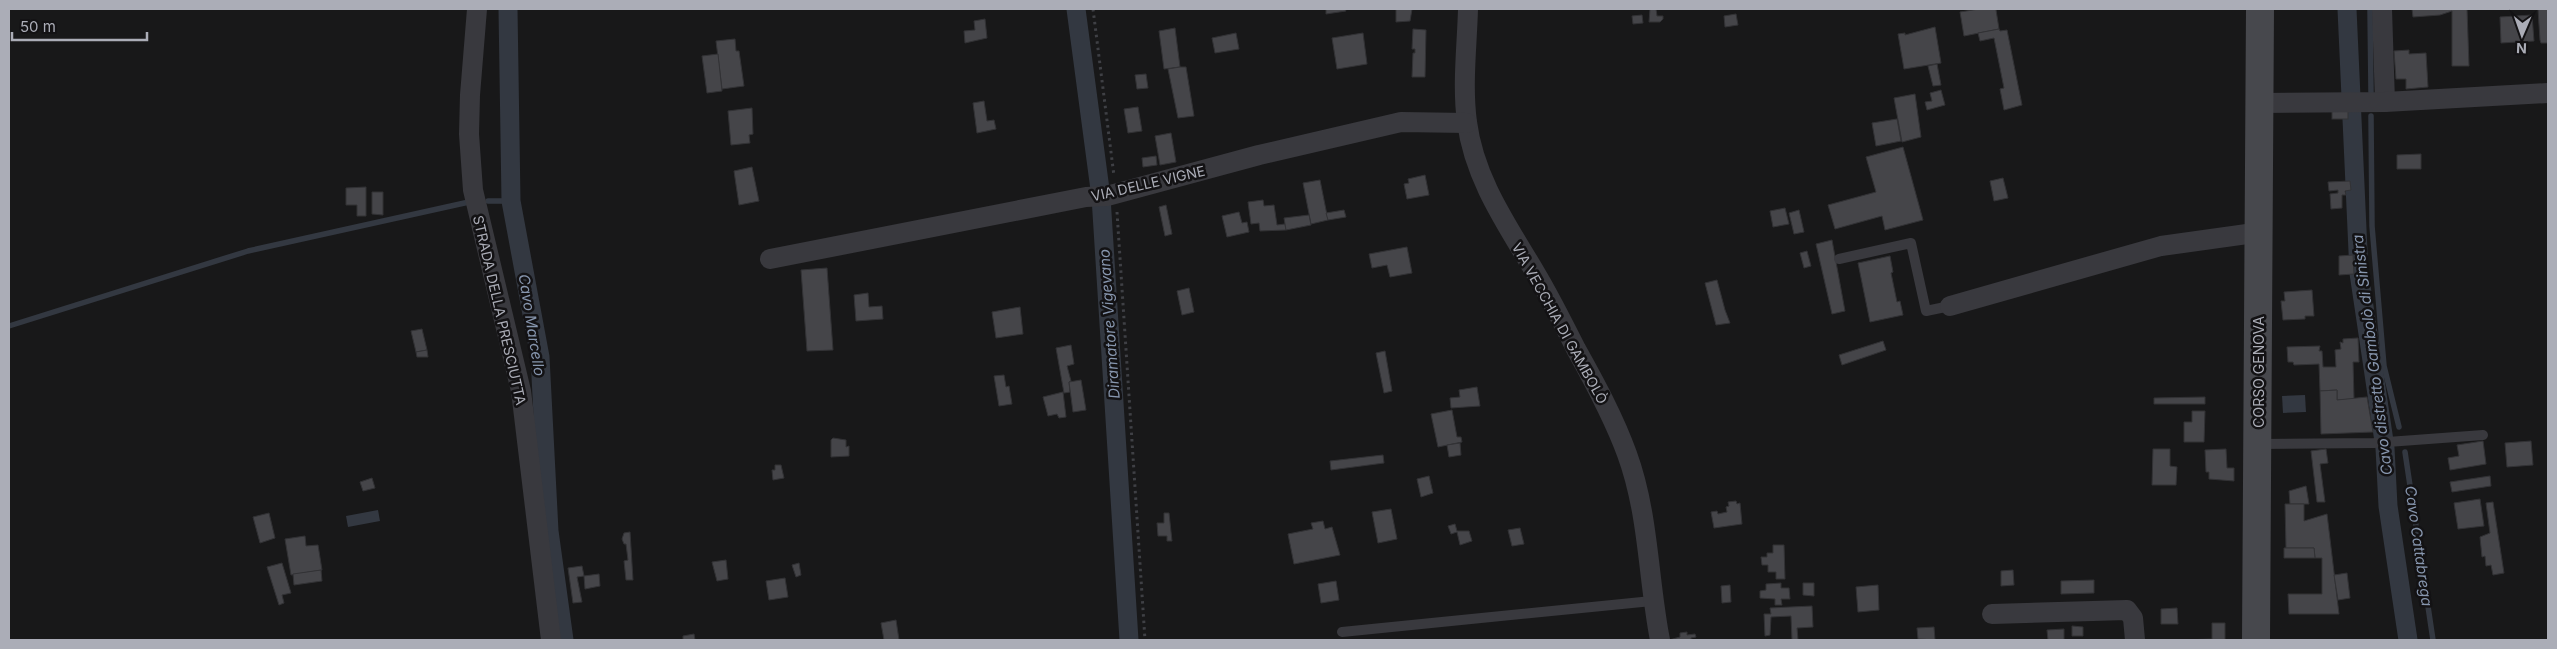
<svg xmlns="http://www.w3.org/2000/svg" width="2557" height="649" font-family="Inter,sans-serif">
  <rect width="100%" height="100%" fill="#181819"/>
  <g fill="#333841">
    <polygon points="2305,395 2306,412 2283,413 2282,396"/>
    <polygon points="378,510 380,521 348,527 346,516"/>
  </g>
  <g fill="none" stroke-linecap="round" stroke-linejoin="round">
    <g stroke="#333841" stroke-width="5.5">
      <polyline points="2370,9 2371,92"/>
      <polyline points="2371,116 2372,226 2384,366 2399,427"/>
      <polyline points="488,201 511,201"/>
      <polyline points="9,326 248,251 469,202"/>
      <polyline points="2405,452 2433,640"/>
    </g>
    <g stroke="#333841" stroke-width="19">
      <polyline points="508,9 511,201 540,357 549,531 564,640"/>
      <polyline points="1076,9 1101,197 1129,640"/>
      <polyline points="2347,9 2359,273 2385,448 2388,506 2408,640"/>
    </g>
  </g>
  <g fill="#454549" stroke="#323235">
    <polygon points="1326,9 1345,9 1346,11 1326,14"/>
    <polygon points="1396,9 1412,9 1410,21 1396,22"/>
    <polygon points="1650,9 1656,9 1657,16 1663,16 1663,19 1660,22 1649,22"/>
    <polygon points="1979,9 1999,9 1996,10 1999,29 1964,36 1960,12"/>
    <polygon points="2412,9 2467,9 2469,66 2452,66 2452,11 2440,15 2413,17"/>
    <polygon points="2538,9 2548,9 2548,43 2541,43 2540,40"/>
    <polygon points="1736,14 1738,25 1725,27 1724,16"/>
    <polygon points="1642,15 1643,23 1633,24 1632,16"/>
    <polygon points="2532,15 2534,41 2501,43 2500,17"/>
    <polygon points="985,19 987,38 965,43 964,31 975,30 974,21"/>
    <polygon points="1935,27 1941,63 1904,69 1898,34 1905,33 1905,35"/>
    <polygon points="1175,28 1180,67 1164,69 1159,31"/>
    <polygon points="1413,29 1426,30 1425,77 1412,77 1413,53 1415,53 1415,49 1412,49"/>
    <polygon points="1999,29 2000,31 2007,30 2022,105 2004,110 2000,89 2004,88 1994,38 1980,41 1978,33"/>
    <polygon points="1236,33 1239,49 1215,53 1212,38"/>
    <polygon points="1363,33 1367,64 1337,69 1332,38"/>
    <polygon points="735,39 736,51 739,51 744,86 722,89 716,41"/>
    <polygon points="2409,50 2409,54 2426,53 2428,87 2406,89 2406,79 2396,79 2394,51"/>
    <polygon points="718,54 722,91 707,93 702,56"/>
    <polygon points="1937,64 1941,85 1933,86 1928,66"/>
    <polygon points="1180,67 1186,67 1194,116 1178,118 1168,69"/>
    <polygon points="1146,74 1148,88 1137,89 1135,75"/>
    <polygon points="1941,90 1945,105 1927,110 1925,102 1932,101 1930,93"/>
    <polygon points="1915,94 1921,137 1902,142 1894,98"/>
    <polygon points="984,101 987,121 994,120 996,129 977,133 973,103"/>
    <polygon points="1138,107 1142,131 1128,133 1124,109"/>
    <polygon points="752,108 753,134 749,135 750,143 731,145 728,111"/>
    <rect x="2332" y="108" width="16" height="11"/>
    <polygon points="1897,119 1901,141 1876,146 1872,123"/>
    <polygon points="1171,133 1176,162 1160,165 1155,136"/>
    <polygon points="1903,147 1923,220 1885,230 1882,216 1835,229 1828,205 1876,192 1866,157"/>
    <polygon points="2421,154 2421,169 2397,169 2397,155"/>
    <polygon points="1156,156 1157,165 1143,167 1142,158"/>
    <polygon points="752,167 759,201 739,205 734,171"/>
    <polygon points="1425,175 1429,195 1407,199 1404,184 1409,183 1408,179"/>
    <polygon points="2003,178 2008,198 1994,201 1990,181"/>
    <polygon points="1320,180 1328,220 1311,224 1303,183"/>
    <polygon points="2350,181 2351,190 2345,191 2346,195 2342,195 2342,208 2331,209 2330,194 2338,193 2338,190 2329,191 2328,182"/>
    <polygon points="366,187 366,216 357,216 357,205 346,205 346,188"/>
    <polygon points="372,192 383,192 383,215 372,214"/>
    <polygon points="1263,200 1264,206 1274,205 1277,225 1285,224 1286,230 1260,231 1259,223 1251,224 1248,202"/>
    <polygon points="1166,205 1172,234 1165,236 1159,207"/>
    <polygon points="1785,208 1789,224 1773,227 1770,211"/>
    <polygon points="1344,210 1346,217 1328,220 1326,213"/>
    <polygon points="1799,210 1804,232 1794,234 1789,213"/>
    <polygon points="1239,212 1242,223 1247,222 1249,232 1227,237 1222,216"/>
    <polygon points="1309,215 1311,225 1286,230 1284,218"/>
    <polygon points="1832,240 1845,311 1832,314 1816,244"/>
    <polygon points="1407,247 1412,273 1390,277 1387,265 1372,268 1369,254"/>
    <polygon points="1807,251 1811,266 1804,268 1800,253"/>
    <polygon points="2353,255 2354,274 2339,275 2339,256"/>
    <polygon points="1890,256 1893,272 1891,273 1897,302 1900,301 1903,315 1870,322 1858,263"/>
    <polygon points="827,268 833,350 807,351 801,270"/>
    <polygon points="1717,280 1725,310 1730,323 1716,325 1705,283"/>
    <polygon points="1189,288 1194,312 1182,315 1177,291"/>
    <polygon points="2312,290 2314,316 2305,316 2305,319 2283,320 2281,301 2285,301 2284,292"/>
    <polygon points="868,293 869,307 882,306 883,319 856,321 854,295"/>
    <polygon points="1020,307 1023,334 996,338 992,312"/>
    <polygon points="422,329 427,350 416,352 411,331"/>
    <polygon points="2358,338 2359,362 2353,362 2354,399 2337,400 2337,390 2320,391 2319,364 2294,365 2293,362 2288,362 2287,347 2320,346 2319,351 2322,351 2323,367 2336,367 2335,350 2341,349 2340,342 2343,343 2343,339"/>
    <polygon points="1883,341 1886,350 1842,365 1839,355"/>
    <polygon points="1071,345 1074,364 1067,366 1071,381 1069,382 1070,392 1064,393 1056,348"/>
    <polygon points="427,350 428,357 417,357 416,352"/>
    <polygon points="1385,351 1392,391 1384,393 1376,353"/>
    <polygon points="1004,375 1006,387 1009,386 1012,404 999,406 994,376"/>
    <polygon points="1081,380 1086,410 1073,412 1069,382"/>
    <polygon points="1477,387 1480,406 1451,408 1450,398 1460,397 1459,390"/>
    <polygon points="2337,390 2337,400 2367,397 2373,432 2321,434 2320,391"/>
    <polygon points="1063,392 1066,417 1059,418 1057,414 1048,416 1043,397"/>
    <polygon points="2205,397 2205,404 2154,404 2154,398"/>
    <polygon points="1452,410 1457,437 1461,437 1462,442 1438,447 1431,414"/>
    <polygon points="2192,411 2205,411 2204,442 2184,442 2184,422 2192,422"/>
    <polygon points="833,438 846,440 846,447 849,446 849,456 831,457 831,440"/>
    <polygon points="2483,441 2486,464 2450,470 2448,458 2459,456 2457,445"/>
    <polygon points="2531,441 2533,465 2507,467 2505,443"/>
    <polygon points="1460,443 1461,455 1449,457 1447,445"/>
    <polygon points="2153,449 2170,449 2170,466 2177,467 2176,485 2152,485"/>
    <polygon points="2226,449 2227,468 2234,468 2234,481 2209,479 2209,472 2206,472 2205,450"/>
    <polygon points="2326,449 2328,463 2320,464 2325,502 2317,502 2311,451"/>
    <polygon points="1383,455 1384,463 1331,470 1330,461"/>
    <polygon points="775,465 781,465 784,478 773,480 772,470 775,470"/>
    <polygon points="1429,476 1433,493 1421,497 1417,479"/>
    <polygon points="2490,476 2491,486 2452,492 2450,482"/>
    <polygon points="372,478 375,488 363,491 360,482"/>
    <polygon points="2306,486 2309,504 2290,504 2289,491"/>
    <polygon points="2480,499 2484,526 2458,529 2454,503"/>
    <polygon points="1736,501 1737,504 1740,503 1742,524 1714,528 1711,512 1717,511 1718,514 1727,512 1726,507 1729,506 1728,502"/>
    <polygon points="2493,502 2504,573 2493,575 2491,565 2486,566 2485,556 2482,557 2480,537 2490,533 2486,503"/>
    <polygon points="2285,504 2304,504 2304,521 2327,514 2339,614 2289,614 2288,594 2322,594 2322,558 2315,558 2314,548 2286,548"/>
    <polygon points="1391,509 1397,539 1378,543 1372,512"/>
    <polygon points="269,513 275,538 260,543 253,517"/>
    <polygon points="1164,513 1169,513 1172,541 1167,541 1167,536 1158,536 1157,523 1164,523"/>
    <polygon points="1323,521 1325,529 1332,527 1340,555 1294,564 1288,534 1313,529 1311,523"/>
    <polygon points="1455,524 1457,531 1469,531 1472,541 1460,545 1457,532 1451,534 1448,526"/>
    <polygon points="1520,528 1524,544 1512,546 1508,530"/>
    <polygon points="630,532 633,580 626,580 624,561 628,560 626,544 624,544 622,539 624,533"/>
    <polygon points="305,536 306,546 318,545 322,570 291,575 285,539"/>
    <polygon points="1773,545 1784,545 1785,579 1776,579 1776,572 1768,572 1768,565 1762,565 1761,557 1767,557 1767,553 1773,553"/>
    <polygon points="2284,548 2314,548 2315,558 2284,558"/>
    <polygon points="726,560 728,579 717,581 712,562"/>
    <polygon points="282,563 291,593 282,595 284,603 279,605 267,567"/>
    <polygon points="799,563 801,575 796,577 792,565"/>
    <polygon points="582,566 584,576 577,577 582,602 573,603 568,568"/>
    <polygon points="321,570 322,581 294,585 293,574"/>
    <polygon points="2013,570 2014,585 2001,586 2001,571"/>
    <polygon points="2347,573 2350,598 2338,600 2334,575"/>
    <polygon points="599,574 600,586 585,589 584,576"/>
    <polygon points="785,578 788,597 769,600 766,581"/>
    <polygon points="2094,580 2094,593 2061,594 2061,581"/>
    <polygon points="1336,581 1339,600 1321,603 1318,584"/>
    <polygon points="1781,583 1781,588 1789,588 1790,599 1781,599 1782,605 1775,605 1775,599 1760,598 1760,591 1766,590 1766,584"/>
    <polygon points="1803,583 1814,583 1814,596 1803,595"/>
    <polygon points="1730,585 1731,602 1722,603 1721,586"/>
    <polygon points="1878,585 1879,610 1858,612 1856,587"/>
    <polygon points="1812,606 1813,627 1797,628 1798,640 1792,640 1791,616 1771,617 1770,635 1765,636 1764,614 1771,614 1770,608"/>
    <polygon points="2177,608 2178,624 2161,624 2161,609"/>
    <polygon points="896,620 899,640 884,640 881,623"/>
    <polygon points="2212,623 2225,623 2225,640 2181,640 2212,639"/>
    <polygon points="2072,626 2083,627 2083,636 2072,636"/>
    <polygon points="1934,627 1935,640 1918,639 1917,628"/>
    <polygon points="2064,629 2064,640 2048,640 2047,630"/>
    <polygon points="1687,632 1687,635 1695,634 1696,637 1691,638 1691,640 1669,640 1680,637 1680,633"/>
    <polygon points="694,634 695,640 683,640 683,636"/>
  </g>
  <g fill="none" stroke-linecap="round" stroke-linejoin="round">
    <g stroke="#3f4045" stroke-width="3" stroke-dasharray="2.5 4" stroke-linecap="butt">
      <polyline points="1093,9 1114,176"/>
      <polyline points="1117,212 1145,640"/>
    </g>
    <g stroke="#39393e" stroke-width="10">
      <polyline points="1839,259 1911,243 1926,311 1950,306"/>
      <polyline points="2258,444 2374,443 2483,435"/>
      <polyline points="1342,632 1652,601"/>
    </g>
    <g stroke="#39393e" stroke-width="20">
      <polyline points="477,9 470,95 469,134 473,190 521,391 551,640"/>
      <path d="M1468 9C1467 46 1462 85 1467 122 1474 178 1507 225 1535 272 1550 297 1563 323 1576 349 1595 383 1614 418 1627 454 1649 514 1648 579 1660 640"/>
      <polyline points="2382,9 2385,102"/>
      <polyline points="2261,103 2385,102 2548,93"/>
      <polyline points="770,259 1086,197 1107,196 1259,155 1401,122 1467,123"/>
      <polyline points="1950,306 2161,246 2247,234 2259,235"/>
      <polyline points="1992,614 2127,610 2133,618 2135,640"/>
    </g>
    <polyline stroke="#47484d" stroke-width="28" points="2256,640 2260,9"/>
  </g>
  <g text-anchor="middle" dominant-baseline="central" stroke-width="5" stroke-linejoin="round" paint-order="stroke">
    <g font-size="14" fill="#abadb7" stroke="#131214">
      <text transform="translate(1148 183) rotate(-13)">VIA DELLE VIGNE</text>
      <text transform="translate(500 310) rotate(77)">STRADA DELLA PRESCIUTTA</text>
      <text transform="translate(1560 323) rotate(61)">VIA VECCHIA DI GAMBOLÒ</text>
      <text transform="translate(2258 372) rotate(-90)">CORSO GENOVA</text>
    </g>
    <g font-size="15" font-style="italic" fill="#8796ae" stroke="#131214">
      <text transform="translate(1109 324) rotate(-94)">Diramatore Vigevano</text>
      <text transform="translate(532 325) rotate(81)">Cavo Marcello</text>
      <text transform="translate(2372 355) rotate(-97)">Cavo distretto Gambolò di Sinistra</text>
      <text transform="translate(2419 546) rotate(82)">Cavo Cattabrega</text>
    </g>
  </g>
  <rect width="2557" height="649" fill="none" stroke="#abadb7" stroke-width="20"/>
  <g transform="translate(2522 35) rotate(182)" stroke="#131214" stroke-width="4" paint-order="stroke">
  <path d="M0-4L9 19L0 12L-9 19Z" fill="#abadb7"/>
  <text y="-8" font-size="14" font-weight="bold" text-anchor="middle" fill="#abadb7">N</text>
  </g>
  <path d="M12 32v8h135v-8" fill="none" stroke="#abadb7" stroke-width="2.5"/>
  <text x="20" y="32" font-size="15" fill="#abadb7" stroke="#131214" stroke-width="4" paint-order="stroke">50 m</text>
</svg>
